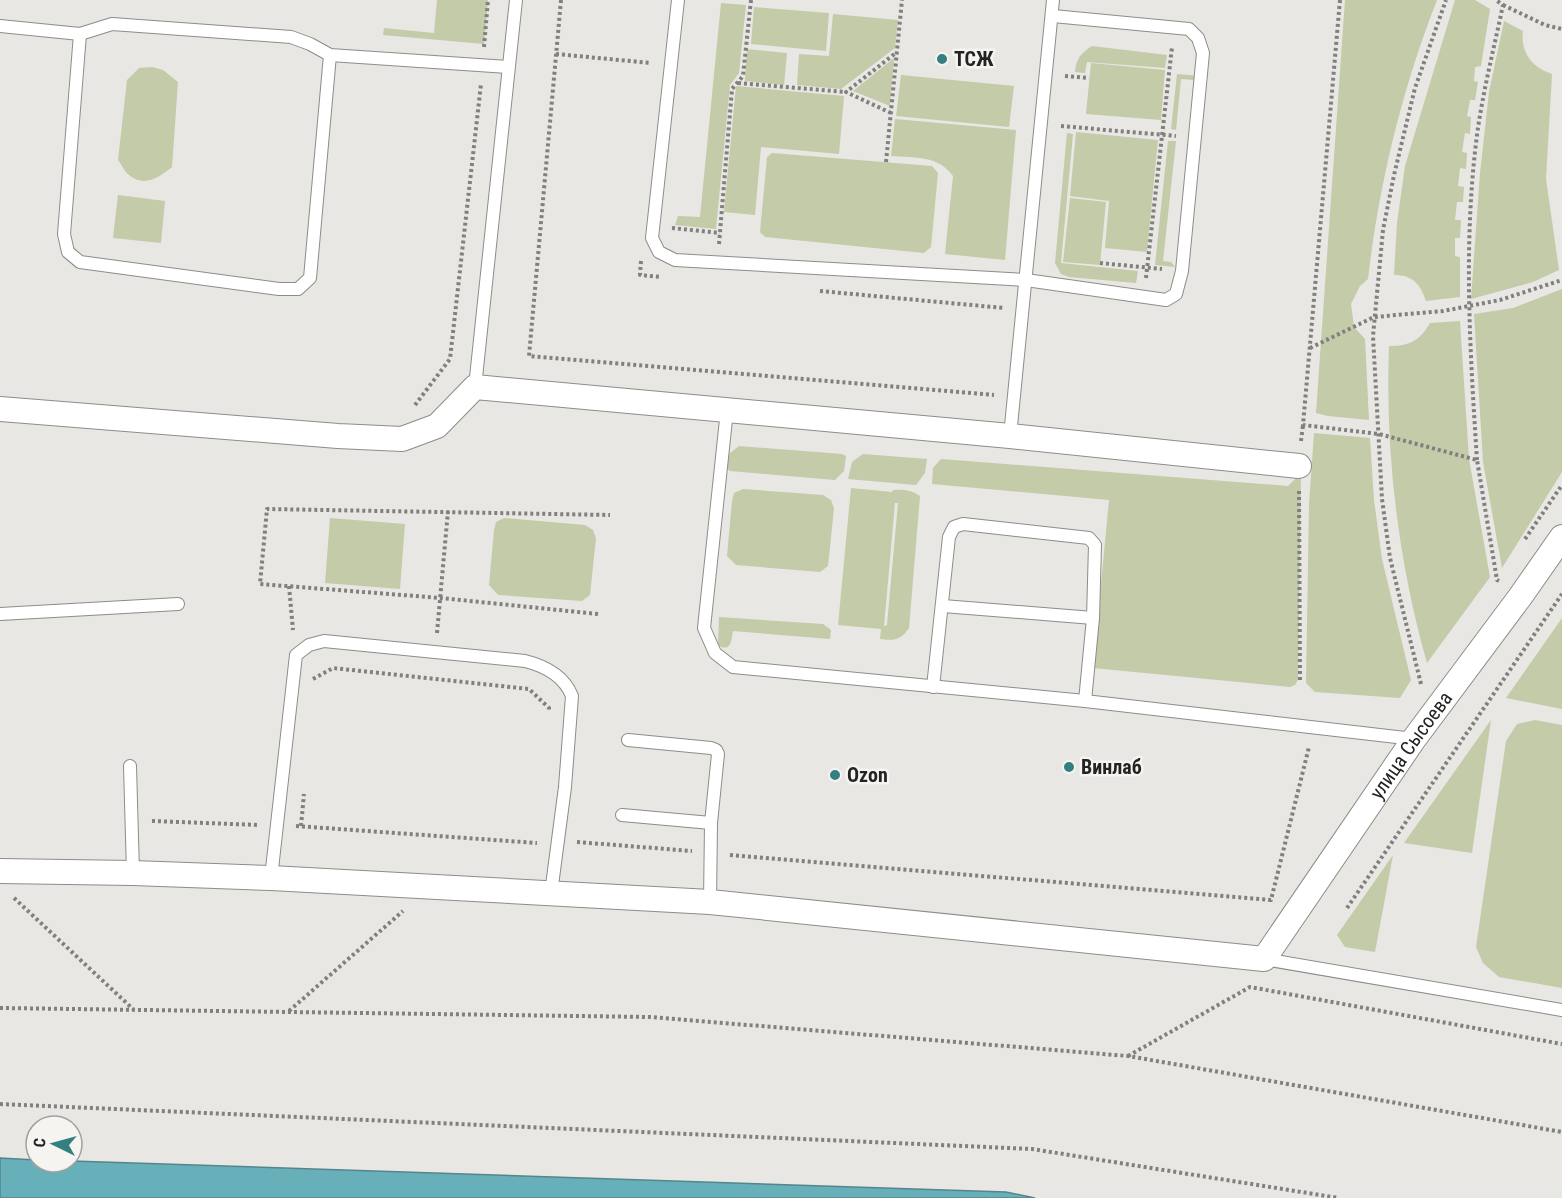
<svg xmlns="http://www.w3.org/2000/svg" width="1562" height="1198" font-family="'Roboto Condensed',sans-serif">
  <rect width="100%" height="100%" fill="#e8e7e3"/>
  <g fill="#c3cba8" fill-rule="evenodd">
    <polygon points="437,0 488,0 484,44 383,35 384,28 434,33"/>
    <path d="M1345 0H1437C1402 89 1379 184 1368 279L1360 286 1351 304 1354 327 1365 339 1369 420 1328 416 1316 413Z"/>
    <path d="M1455 0H1475L1490 9 1481 66 1475 67 1474 81 1478 82 1475 100H1470L1467 116 1471 117 1470 134 1465 133 1462 152 1467 153 1466 169 1460 168 1458 186 1464 187 1463 202H1457L1455 220H1461L1460 238H1455V256L1460 257V297L1426 301C1420 283 1412 275 1394 275L1397 223 1405 166Z"/>
    <polygon points="721,3 746,5 739,73 730,85 716,229 675,225 678,216 700,217"/>
    <polygon points="754,7 829,13 826,51 751,44"/>
    <polygon points="833,14 898,20 895,48 841,89 797,85 799,54 829,56"/>
    <path d="M1504 21 1523 31C1520 52 1532 68 1552 74L1546 179 1559 270 1533 282 1471 299 1480 173 1489 92Z"/>
    <path d="M1092 46 1167 55 1165 68 1087 62 1085 73 1075 72C1076 59 1081 53 1092 46Z"/>
    <polygon points="747,49 787,53 784,85 745,81"/>
    <polygon points="894,58 890,106 853,91"/>
    <polygon points="1091,63 1165,70 1161,120 1086,114"/>
    <path d="M152 67 163 70 178 82 172 167C160 177 144 188 129 175 125 172 121 164 118 160L127 80 139 68Z"/>
    <polygon points="1177,74 1199,76 1194,80 1181,79 1176,130 1171,129"/>
    <polygon points="901,75 1014,86 1009,127 896,116"/>
    <polygon points="736,86 844,96 839,154 761,147 755,215 724,212"/>
    <path d="M895 119 1016 130 1005 260 945 254 953 176C938 155 915 158 891 156Z"/>
    <polygon points="1076,132 1158,140 1147,252 1105,248 1109,201 1070,196"/>
    <polygon points="1067,133 1073,134 1061,263 1138,271 1136,283 1069,277 1061,274 1055,263"/>
    <polygon points="1168,141 1176,141 1163,261 1171,262 1175,267 1155,265"/>
    <polygon points="772,153 932,166 938,173 931,247 924,253 765,237 760,232 767,157"/>
    <polygon points="118,195 165,201 161,243 113,238"/>
    <polygon points="1070,198 1106,202 1100,265 1063,262"/>
    <polygon points="1562,289 1562,472 1502,568 1483,462 1474,314 1513,308"/>
    <path d="M1460 321 1469 459 1490 577 1427 663C1398 560 1385 453 1389 346 1409 346 1420 341 1430 323Z"/>
    <polygon points="1314,433 1370,438 1374,500 1382,559 1411,680 1400,698 1315,692 1306,683 1309,504"/>
    <polygon points="739,446 842,454 846,456 844,471 835,480 730,471 725,467 729,454"/>
    <polygon points="863,454 927,459 925,473 916,485 848,479 852,462"/>
    <polygon points="941,459 1288,486 1301,473 1298,680 1295,685 1290,687 1093,668 1109,500 932,484 933,468"/>
    <path d="M851 488 892 492 893 490C903 489 912 490 920 496L909 628C901 640 894 641 880 639L881 629 838 625ZM895 503H898L887 625 884 626Z"/>
    <polygon points="743,489 823,495 831,500 834,508 828,566 820,572 736,565 727,556 732,501 734,493"/>
    <polygon points="330,518 405,524 400,589 325,583"/>
    <polygon points="504,518 585,525 593,530 596,538 590,595 582,601 498,595 489,585 494,530 496,522"/>
    <path d="M719 617 823 624 831 630 830 639 733 631C731 641 731 653 718 645Z"/>
    <polygon points="1562,618 1562,709 1506,698"/>
    <polygon points="1491,720 1472,853 1404,843"/>
    <polygon points="1535,720 1562,725 1562,988 1499,977 1483,963 1476,947 1506,741 1517,724"/>
    <polygon points="1393,855 1375,952 1345,947 1337,935"/>
  </g>
  <polygon fill="#67b0b9" stroke="#53868c" stroke-width="1.5" points="0,1158 36,1160 36,1162 72,1161 1006,1192 1035,1198 0,1198"/>
  <g fill="none" stroke-linecap="round" stroke-linejoin="round">
    <defs>
      <g id="service">
        <polyline points="678,0 652,238 659,252 675,260 1026,280 1166,300 1176,294 1182,271 1203,53 1198,38 1189,29 1053,16"/>
        <polyline points="0,26 80,34 112,24 291,37 310,44 330,55 508,67"/>
        <polyline points="80,34 64,234 68,252 80,262 279,289 298,289 310,278 330,55"/>
        <polyline points="475,387 516,0"/>
        <polyline points="727,410 704,628 715,653 733,667 1085,701 1414,739"/>
        <polyline points="1010,436 1053,0"/>
        <polyline points="943,606 1093,618"/>
        <polyline points="0,614 178,604"/>
        <polyline points="933,687 949,537 954,527 963,524 1089,538 1095,545 1093,618 1085,701"/>
        <polyline points="628,740 711,748 716,750 718,754 711,823 710,902"/>
        <polyline points="130,766 133,873"/>
        <polyline points="622,815 711,823"/>
        <path d="M271 878 296 655 309 645 324 641 525 661C545 666 564 676 572 696L565 787 551 893"/>
        <polyline points="1264,959 1562,1010"/>
      </g>
      <g id="minor">
        <polyline points="0,409 338,436 402,439 437,426 475,387 1010,436 1299,466"/>
        <path id="s1" d="M0 871 133 873 271 878 710 902 1264 959 1414 739 1520 597 1562 537"/>
      </g>
    </defs>
    <use href="#service" stroke="#8d8c89" stroke-width="14"/>
    <use href="#minor" stroke="#8d8c89" stroke-width="26"/>
    <g stroke="#81807e" stroke-width="4" stroke-dasharray="3 3" stroke-linecap="butt">
      <polyline points="561,0 529,356 994,395"/>
      <polyline points="1340,0 1303,425 1379,434 1477,460 1497,580 1499,581"/>
      <polyline points="1503,5 1545,25 1562,29"/>
      <polyline points="484,47 488,0"/>
      <polyline points="556,54 651,63"/>
      <polyline points="1065,76 1089,78"/>
      <polyline points="738,83 846,92"/>
      <polyline points="891,113 846,92 897,52"/>
      <polyline points="1061,126 1176,136"/>
      <polyline points="886,162 902,0"/>
      <polyline points="672,228 720,233"/>
      <polyline points="719,244 732,89 743,76 751,0"/>
      <polyline points="641,261 640,275 661,277"/>
      <polyline points="1100,263 1162,269"/>
      <polyline points="1146,278 1172,47"/>
      <polyline points="820,291 1004,308"/>
      <polyline points="1310,348 1374,317 1443,311 1500,300 1562,280"/>
      <polyline points="415,405 450,359 481,84"/>
      <polyline points="1301,441 1303,425"/>
      <path d="M1477 460C1470 352 1463 243 1477 135 1483 91 1494 48 1503 5L1496 0"/>
      <polyline points="1299,491 1300,682"/>
      <polyline points="1525,539 1562,485"/>
      <polyline points="289,586 293,630"/>
      <polyline points="598,614 441,598 260,584 267,509 610,515"/>
      <polyline points="437,633 448,511"/>
      <polyline points="313,679 333,668 529,689 549,708 549,710"/>
      <polyline points="1421,684 1390,558 1382,499 1373,336 1383,230 1394,175 1415,88 1446,0"/>
      <polyline points="152,821 259,825"/>
      <polyline points="296,826 537,843"/>
      <polyline points="301,826 304,794"/>
      <polyline points="577,842 692,851"/>
      <polyline points="730,855 1271,900 1309,747"/>
      <polyline points="14,898 133,1009"/>
      <polyline points="1347,908 1562,594"/>
      <polyline points="0,1008 650,1017 1128,1056 1562,1132"/>
      <polyline points="289,1011 403,911"/>
      <polyline points="1128,1056 1250,987 1562,1044"/>
      <polyline points="0,1104 1032,1149 1339,1198"/>
    </g>
    <use href="#service" stroke="#fff" stroke-width="12"/>
    <use href="#minor" stroke="#fff" stroke-width="24"/>
  </g>
  <g fill="#367f81" stroke="#f5f4f0" stroke-width="2">
    <circle cx="942" cy="59" r="6"/>
    <circle cx="1069" cy="767" r="6"/>
    <circle cx="835" cy="775" r="6"/>
  </g>
  <g text-anchor="middle" dominant-baseline="central" stroke-width="5" stroke-linejoin="round" paint-order="stroke">
    <g font-size="20" font-weight="bold" fill="#232322" stroke="#f5f4f0" text-anchor="start">
      <text x="954" y="59">ТСЖ</text>
      <text x="1081" y="767">Винлаб</text>
      <text x="847" y="775">Ozon</text>
    </g>
    <g font-size="20" fill="#232322" stroke="#f5f4f0">
      <text stroke="none"><textPath href="#s1" startOffset="1527">улица Сысоева</textPath></text>
    </g>
  </g>
  <g transform="translate(54 1144) rotate(275)"><circle r="28" fill="#f5f4f0" stroke="#a1a09e" stroke-width="1.5"/>
  <path d="M0-4.5L10 22L0 15L-10 22Z" fill="#367f81"/>
  <text y="-9" font-size="16" font-weight="bold" text-anchor="middle" fill="#232322">С</text>
  </g>
</svg>
